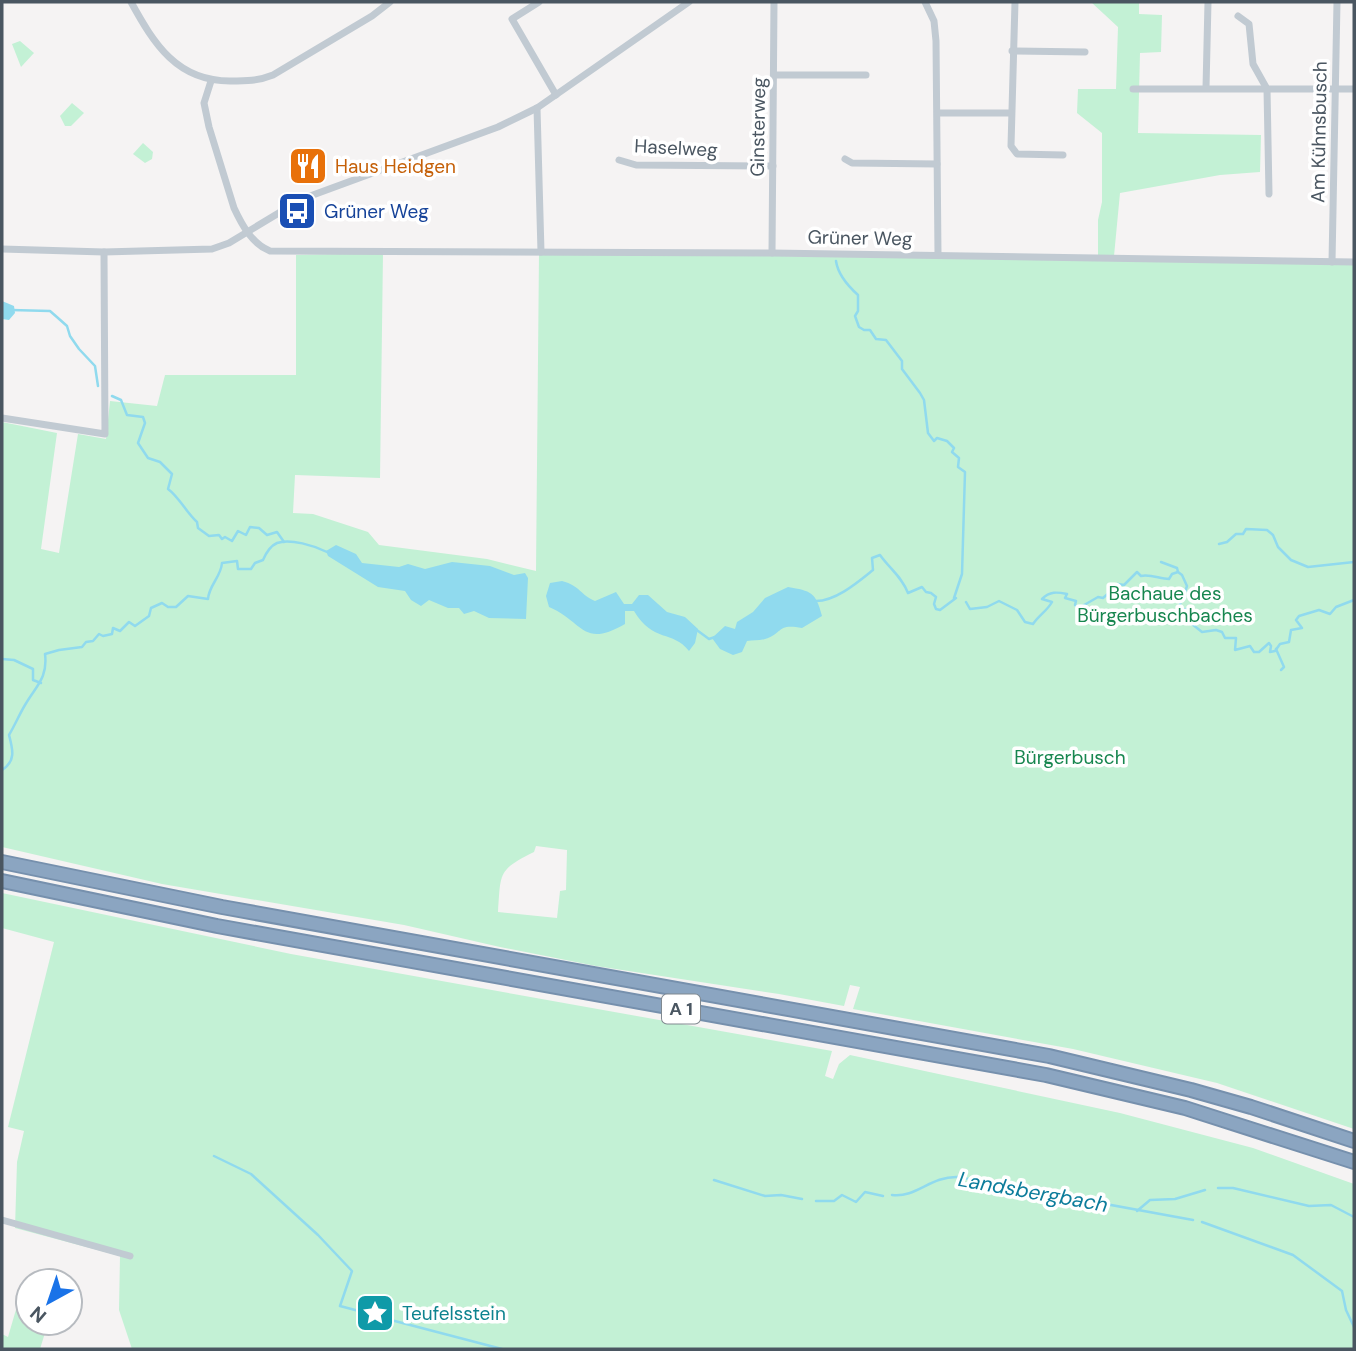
<svg xmlns="http://www.w3.org/2000/svg" width="1356" height="1351" font-family="'DM Sans',sans-serif">
  <rect width="100%" height="100%" fill="#f5f3f3"/>
  <g fill="#c3f1d5" fill-rule="evenodd">
    <polygon points="1091,2 1139,2 1139,14 1162,15 1161,52 1140,53 1138,133 1261,135 1260,172 1220,175 1120,193 1114,256 1098,256 1098,220 1102,202 1102,133 1077,113 1078,89 1116,89 1118,27"/>
    <polygon points="20,41 34,53 21,67 12,44"/>
    <polygon points="72,103 84,113 71,126 65,126 60,116"/>
    <polygon points="143,143 153,152 152,159 145,163 133,154"/>
    <path d="M383 253 380 478 295 475 293 513 313 514 368 532 379 545 487 559 536 571 539 253 1354 263V1129L1217 1083 1073 1049 853 1009 860 987 850 985 844 1006 779 994 596 966 500 947 404 925 162 884 2 847V422L57 433 41 549 59 553 78 434 106 439 110 401 157 406 165 375H296V255ZM536 846 567 850 566 890 560 891 557 918 498 912C501 874 497 870 534 852Z"/>
    <polygon points="2,893 291,954 832,1051 825,1076 833,1079 839,1064 850,1055 1120,1113 1253,1148 1354,1184 1354,1349 132,1349 119,1310 120,1256 15,1228 17,1162 24,1131 8,1127 54,942 2,928"/>
    <polygon points="24,1282 28,1283 28,1323 48,1323 40,1349 2,1349 2,1334 8,1337"/>
  </g>
  <g fill="#90daee">
    <polygon points="2,301 14,306 15,313 9,320 2,319"/>
    <polygon points="336,545 356,554 362,563 399,567 408,564 425,569 452,562 490,566 514,575 525,573 528,578 526,619 489,618 474,611 464,614 459,608 448,608 429,600 421,606 411,600 405,591 378,587 328,556 326,551"/>
    <path d="M562 581C581 586 580 595 595 601L616 592 624 604H632L639 595H648L667 612 685 617 698 629 695 643 689 651C673 630 653 643 634 611H625V624C582 649 583 621 549 607L546 596 550 583Z"/>
    <path d="M788 587C811 591 816 592 822 616L802 628C776 623 783 634 765 639 759 641 753 640 747 641L742 652 733 655 720 649 712 638 725 626 735 629 737 622 753 612 765 598Z"/>
  </g>
  <g fill="none" stroke-linecap="round" stroke-linejoin="round">
    <g stroke="#90daee" stroke-width="2.5">
      <path d="M836 261C838 275 848 286 858 295V311L855 316 859 327 864 330H870L876 339 886 340 902 361V369L920 393 924 400 928 433 934 441 937 438 947 441 954 448 952 452 959 458 958 467 965 472 962 574 954 598"/>
      <polyline points="11,310 50,311 58,318 67,326 70,336 79,349 95,366 98,386"/>
      <path d="M112 396 121 400 127 415 143 417 145 423 138 443 148 458 160 462 172 474 168 489C179 497 186 512 197 522L198 528 209 536 219 535 222 539 225 537 232 541 238 531 246 535 250 527 259 528 267 535 277 532 284 542"/>
      <polyline points="1219,544 1227,542 1236,534 1243,534 1246,529 1267,530 1273,535 1278,547 1291,560 1308,567 1354,562"/>
      <polyline points="1161,562 1177,568 1178,572"/>
      <path d="M816 601C836 601 858 582 873 570L872 558 880 555C890 569 902 577 908 593L922 587 926 592 931 593 936 597 934 604 936 609 940 610 956 598"/>
      <path d="M966 602 970 609 987 607 999 601 1017 610 1025 622 1033 624C1039 615 1047 611 1052 602L1042 599C1050 591 1057 592 1067 594L1065 598 1076 601 1075 605 1079 608 1098 597 1103 598 1110 592 1109 587 1118 584 1124 585 1137 572 1141 576C1151 574 1160 579 1169 579L1172 574 1178 572 1182 575 1187 586 1185 592 1181 594 1184 599H1181L1179 610 1187 609 1190 614 1187 620 1202 632 1216 630 1222 632 1225 638H1236L1235 650 1250 646 1254 652H1259L1269 643 1271 646 1270 652 1275 651 1280 644 1289 642 1291 630 1302 628 1296 620 1299 616 1319 610 1330 614 1336 607 1354 600"/>
      <polyline points="694,628 709,639 715,637"/>
      <polyline points="1276,649 1284,667 1281,670"/>
      <polyline points="2,659 14,660 33,669 33,680 41,683"/>
      <path d="M2 770C16 761 13 750 9 735 15 725 19 715 25 705 36 686 48 678 45 654L59 650 82 647 86 642 93 641 99 634 103 636 112 634 113 628 120 631 129 622 135 626 149 616 151 608 162 603 168 607H176L188 596 208 599C209 585 221 577 222 563L237 561 238 569H251L255 563 263 560C266 553 270 546 277 543 290 538 315 546 327 552"/>
      <polyline points="214,1156 251,1174 318,1235 352,1271 340,1306 359,1311"/>
      <polyline points="714,1180 765,1196 781,1195 802,1199"/>
      <polyline points="1218,1188 1233,1188 1309,1206 1331,1205 1354,1217"/>
      <path d="M892 1195C917 1198 930 1176 958 1177L1193 1220"/>
      <polyline points="816,1201 834,1201 842,1195 856,1202 865,1192 883,1196"/>
      <polyline points="1137,1211 1150,1200 1175,1199 1205,1190"/>
      <polyline points="1202,1222 1293,1255 1342,1291 1346,1310 1354,1327"/>
      <polyline points="368,1314 502,1349"/>
    </g>
    <defs>
      <g id="motorway">
        <polyline points="2,862 222,907 1049,1056 1191,1090 1251,1107 1354,1141"/>
        <polyline points="2,881 217,926 1046,1075 1185,1108 1354,1162"/>
      </g>
    </defs>
    <use href="#motorway" stroke="#7690ad" stroke-width="16"/>
    <g stroke="#c1cad2" stroke-width="7">
      <path d="M131 2C154 44 177 81 230 81 246 81 258 81 273 75L372 16 390 2"/>
      <polyline points="539,2 512,19 556,95"/>
      <polyline points="925,2 934,21 936,41 938,255"/>
      <polyline points="1015,2 1011,146 1017,154 1063,155"/>
      <polyline points="1238,16 1249,24 1253,64 1267,89 1354,89"/>
      <polyline points="1012,51 1085,52"/>
      <polyline points="774,75 866,75"/>
      <path d="M211 81 204 103 209 127 234 208C242 225 252 244 270 251L772 253 1354 262"/>
      <polyline points="1206,88 1208,2"/>
      <polyline points="1133,89 1267,89 1269,194"/>
      <polyline points="537,108 541,252"/>
      <polyline points="938,113 1011,113"/>
      <polyline points="845,159 852,163 937,164"/>
      <polyline points="619,160 636,165 773,166"/>
      <polyline points="2,249 104,252 212,249 229,243 302,199 498,127 537,108 689,2"/>
      <polyline points="772,253 774,2"/>
      <polyline points="1332,262 1337,2"/>
      <polyline points="2,418 105,434 104,252"/>
      <polyline points="2,1220 130,1256"/>
    </g>
    <use href="#motorway" stroke="#8ba5c1" stroke-width="12"/>
  </g>
  <defs>
    <symbol id="restaurant-square" viewBox="-11 -11 22 22"><rect x="-9" y="-9" width="18" height="18" rx="4" fill="#e8710a" stroke="#fff"/><path d="M-5-6h1v4h1v-4h1v4h1v-4h1v5L-1.5 .5V6h-2V.5L-5-1ZM5-6V6H3V1.5H1.5Q1.5-4 5-6Z" fill="#fff"/></symbol>
    <symbol id="bus-square" viewBox="-11 -11 22 22"><rect x="-9" y="-9" width="18" height="18" rx="4" fill="#1a4fb4" stroke="#fff"/><path d="M-5-6H5V4H4V6H2V4H-2V6H-4V4H-5ZM-3.5-4V0h7V-4ZM-3.5 1.2v1.5H-2V1.2ZM2 1.2v1.5H3.5V1.2Z" fill="#fff"/></symbol>
    <symbol id="sight-square" viewBox="-11 -11 22 22"><rect x="-9" y="-9" width="18" height="18" rx="4" fill="#0f9aa8" stroke="#fff"/><path d="M0-6L1.8-2.2L6-1.7L2.9 1.2L3.7 5.4L0 3.3L-3.7 5.4L-2.9 1.2L-6-1.7L-1.8-2.2Z" fill="#fff"/></symbol>
  </defs>
  <g fill-rule="evenodd">
    <use href="#restaurant-square" x="286" y="144" width="44" height="44"/>
    <use href="#bus-square" x="275" y="189" width="44" height="44"/>
    <use href="#sight-square" x="353" y="1291" width="44" height="44"/>
  </g>
  <g text-anchor="middle" dominant-baseline="central" stroke-width="7" stroke-linejoin="round" paint-order="stroke">
    <rect fill="#fff" stroke="#808990" stroke-width="2" x="662" y="994.5" width="38" height="29" rx="5"/>
    <g font-size="18" font-weight="bold" fill="#4a5661">
      <text x="681" y="1009">A 1</text>
    </g>
    <g font-size="19" fill="#4a5661" stroke="#fff">
      <text transform="translate(758 127) rotate(-89)">Ginsterweg</text>
      <text transform="translate(1319 132) rotate(-89)">Am Kühnsbusch</text>
      <text transform="translate(676 148) rotate(3)">Haselweg</text>
      <text transform="translate(860 238) rotate(1)">Grüner Weg</text>
    </g>
    <g font-size="19" fill="#c56008" stroke="#fff" text-anchor="start">
      <text x="335" y="166">Haus Heidgen</text>
    </g>
    <g font-size="19" fill="#164399" stroke="#fff" text-anchor="start">
      <text x="324" y="211">Grüner Weg</text>
    </g>
    <g font-size="19" fill="#17864f" stroke="#fff">
      <text x="1165" y="593">Bachaue des<tspan x="1165" dy="22">Bürgerbuschbaches</tspan></text>
      <text x="1070" y="757">Bürgerbusch</text>
    </g>
    <g font-size="19" fill="#0d838f" stroke="#fff" text-anchor="start">
      <text x="402" y="1313">Teufelsstein</text>
    </g>
    <g font-size="21" font-style="italic" fill="#0c7c9b" stroke="#fff">
      <text transform="translate(1033 1192) rotate(10)">Landsbergbach</text>
    </g>
  </g>
  <rect width="1356" height="1351" fill="none" stroke="#4a5661" stroke-width="7"/>
  <g transform="translate(49 1302) rotate(220)"><circle r="33" fill="#ffffff" stroke="#b7bbc0" stroke-width="2"/>
  <path d="M0-5L12 26L0 18L-12 26Z" fill="#1a73e8"/>
  <text y="-10" font-size="19" font-weight="bold" text-anchor="middle" fill="#4a5661">N</text>
  </g>
</svg>
